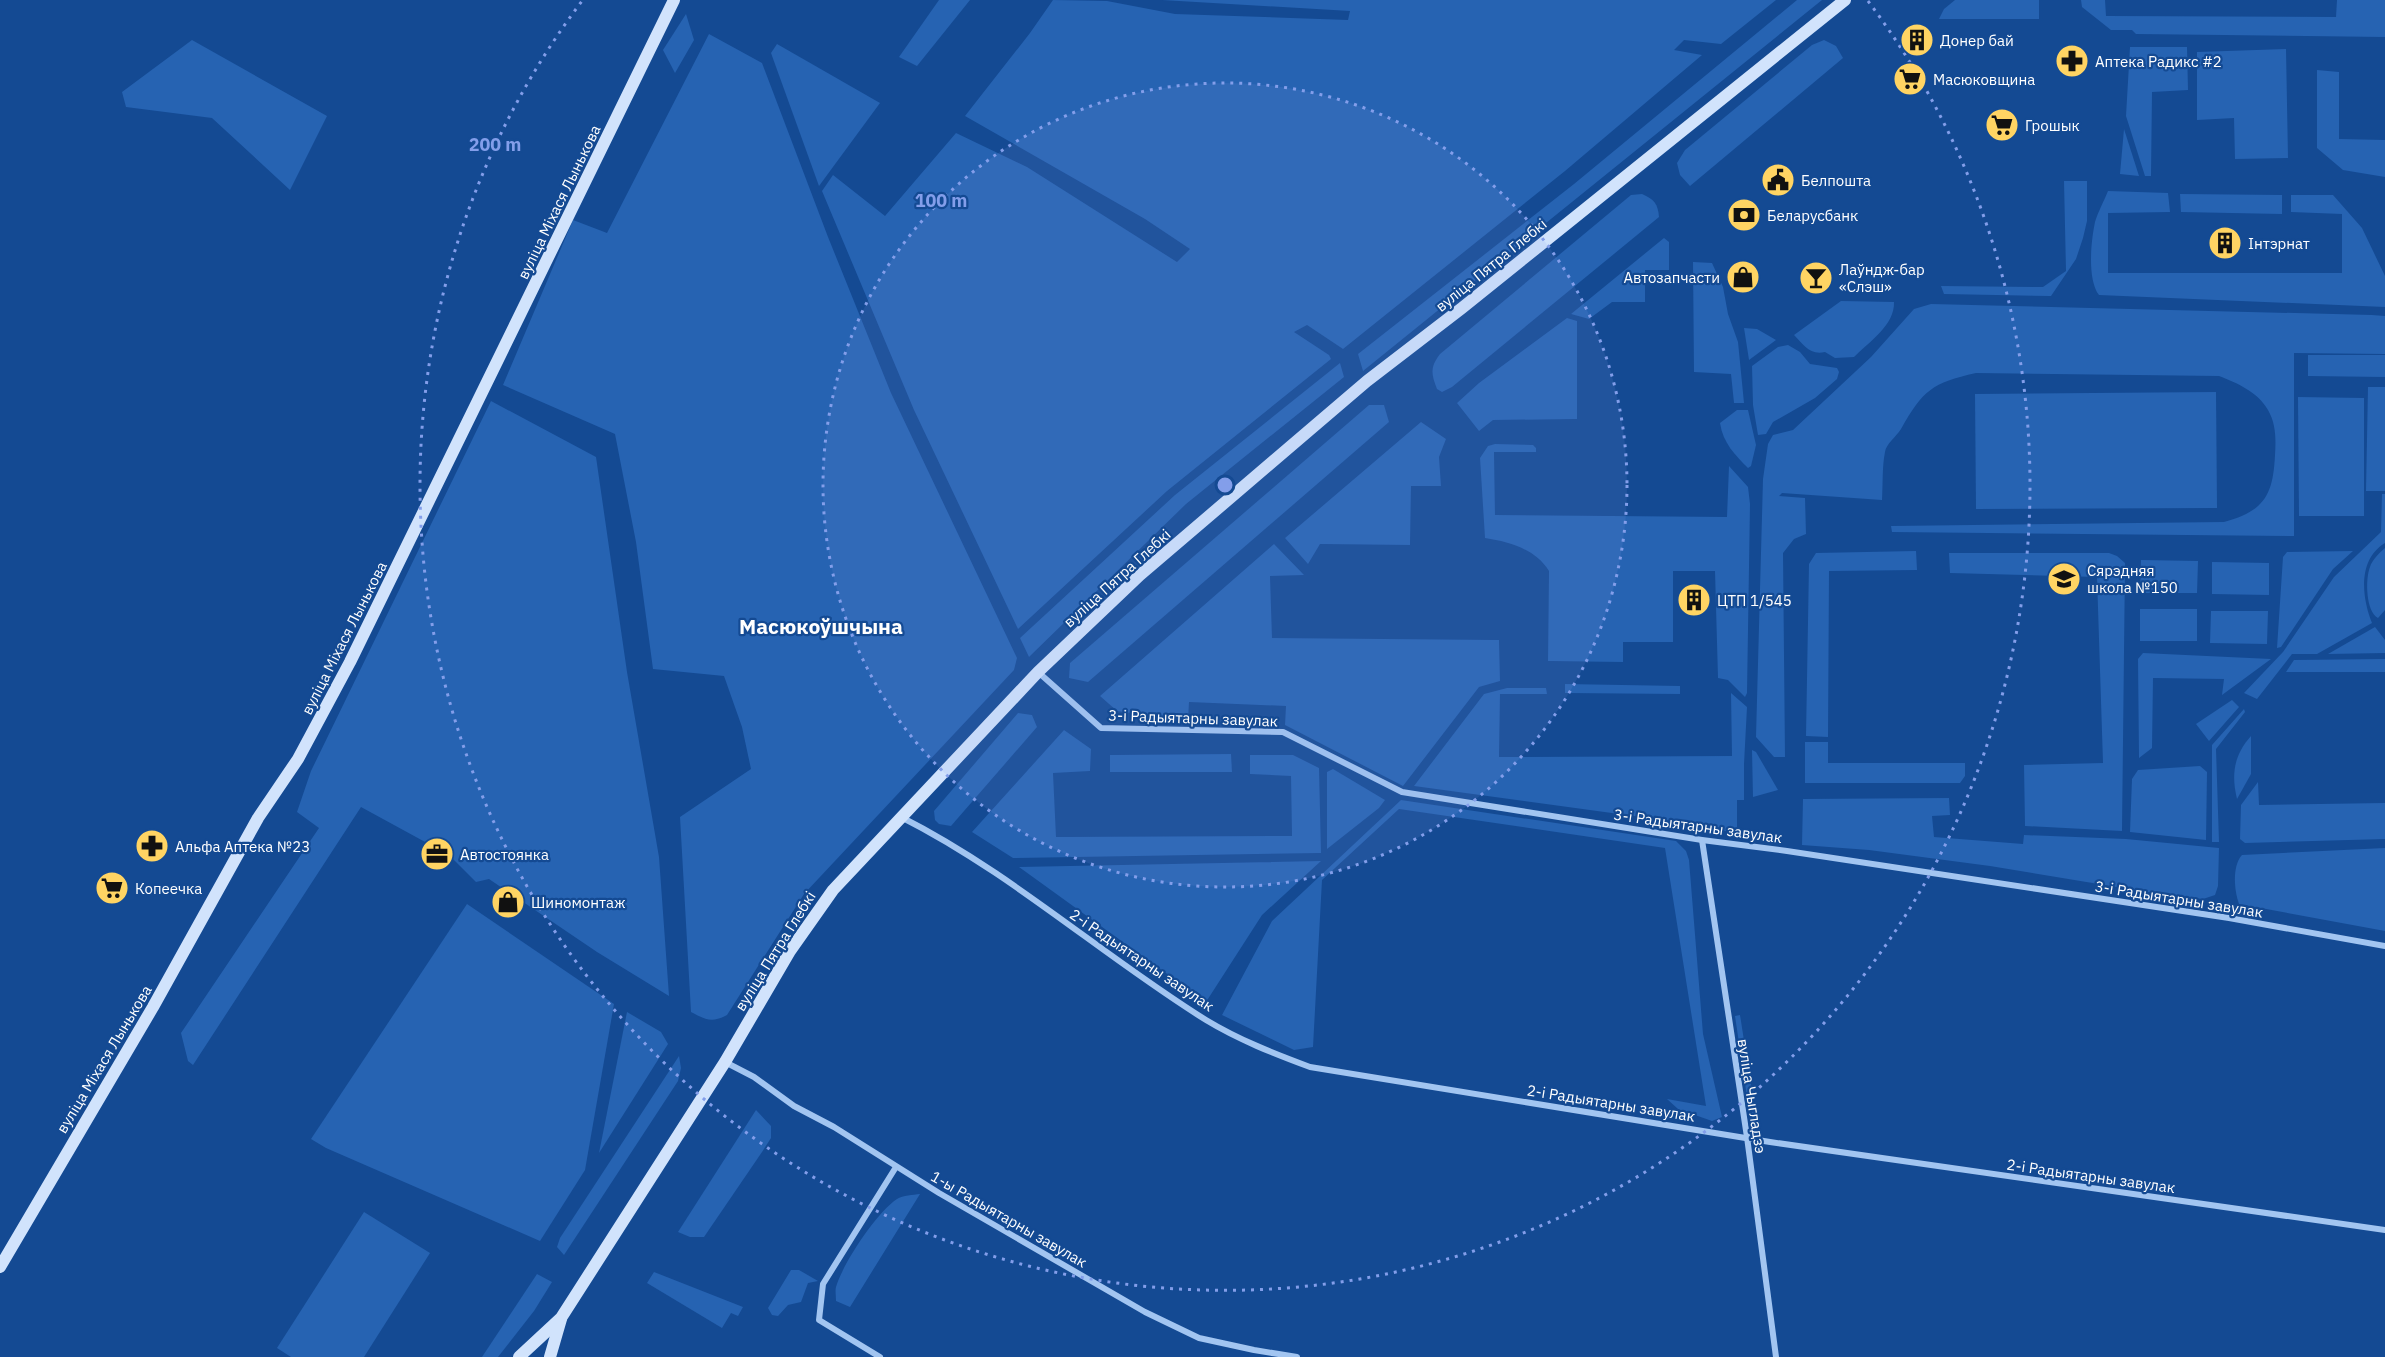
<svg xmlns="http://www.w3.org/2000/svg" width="2385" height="1357" font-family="'IBM Plex Sans',sans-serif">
  <rect width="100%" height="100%" fill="#144a93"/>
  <g fill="#2663b2">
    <polygon points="939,0 970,0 917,66 899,57"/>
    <polygon points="1053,0 1107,1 1175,14 1348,20 1350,11 1162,0 1776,0 1721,44 1684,40 1674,50 1702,55 1565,171 1343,349 1307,325 1294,332 1329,355 1331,359 1167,491 1018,629 914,410 822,191 833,175 885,216 956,133 1027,167 1177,262 1190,249 1145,219 965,116 1030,33"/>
    <polygon points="1797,0 1822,0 1363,371 1358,354 1574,184"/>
    <polygon points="1955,0 2039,0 2039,19 1939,19 1944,9"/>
    <polygon points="2081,0 2105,0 2106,16 2336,17 2337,0 2385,0 2385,37 2136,34 2132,30 2111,30 2082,7"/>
    <polygon points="686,14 694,40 675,73 663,50"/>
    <path d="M709 34 762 63 828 237 891 393 1017 658 1014 670 804 894 727 1015C712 1023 706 1020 691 1012L680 817 751 769 742 727 724 676 653 669 636 542 615 434 503 385 573 220 607 233Z"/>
    <polygon points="192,40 327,116 290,190 212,118 126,107 122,92"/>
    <polygon points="1824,40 1836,46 1843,58 1690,186 1680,175 1677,163 1685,150 1812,45"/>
    <polygon points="777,44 880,103 819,186 771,53"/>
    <polygon points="2130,47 2187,47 2188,90 2152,92 2151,176 2145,176 2126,116"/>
    <polygon points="2286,49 2288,158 2235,159 2234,118 2197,120 2197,52"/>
    <polygon points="2317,70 2339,72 2339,139 2385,140 2385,177 2343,170 2317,148"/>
    <polygon points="2124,129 2139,176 2120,174"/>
    <polygon points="2064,181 2087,181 2087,221 2083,238 2076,259 2051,296 1944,294 1941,286 2043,287 2066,271"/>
    <path d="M2108 191 2168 193 2170 212 2108 213V273H2342V214L2291 212V195H2333L2362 228 2385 276V307L2099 295C2087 279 2091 241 2095 222 2098 212 2104 201 2108 191Z"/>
    <path d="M1642 194C1654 199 1658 204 1659 217L1452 387 1442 392 1437 389C1431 374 1430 367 1440 354L1631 195Z"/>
    <polygon points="2180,194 2282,195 2282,214 2181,212"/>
    <polygon points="1664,238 1669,242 1669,270 1645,270 1645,302 1612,302 1589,319 1571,314"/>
    <polygon points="1693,262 1712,263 1723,287 1728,314 1738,342 1744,403 1734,403 1731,374 1694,372"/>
    <path d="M1841 301 1894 302C1895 325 1869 342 1854 357L1835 358 1825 352C1810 356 1803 344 1794 335Z"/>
    <path d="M1931 304 2372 315 2385 316V354L2294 353V536L1892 532 1891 526 2224 522C2264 511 2273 496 2275 455 2276 439 2276 424 2268 410 2258 392 2237 383 2219 376L1976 373C1932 383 1923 390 1901 429 1896 437 1886 444 1885 452 1882 467 1883 484 1882 500L1782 493 1779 496 1805 498 1806 534 1794 539 1783 553 1785 757H1774L1756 737 1763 479 1768 444 1773 435 1793 430 1871 357 1914 309Z"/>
    <polygon points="1567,318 1577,321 1577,419 1493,420 1479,431 1457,403 1479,383"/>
    <polygon points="1744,328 1757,329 1776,340 1749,360"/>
    <polygon points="1788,345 1800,352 1810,364 1837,368 1839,372 1837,379 1815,398 1773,422 1766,434 1758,435 1753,405 1752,366 1778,347"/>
    <polygon points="2308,355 2385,355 2385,377 2308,376"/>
    <polygon points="1340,363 1344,377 1186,504 1029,657 1020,638 1175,495"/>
    <polygon points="2368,387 2385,387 2385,491 2366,491"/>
    <polygon points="2216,392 2217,508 1976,509 1975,394"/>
    <polygon points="2298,397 2364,398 2364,516 2299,516"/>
    <polygon points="491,401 596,457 627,672 659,857 669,996 597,952 489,879 476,882 449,855 361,807 193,1065 188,1061 181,1033 319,828 297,812 311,771"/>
    <polygon points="1369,405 1384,405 1389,422 1088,682 1069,678 1070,663"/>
    <path d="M1737 410H1748L1756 445 1751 466 1748 468C1735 455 1723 443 1720 423Z"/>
    <polygon points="1421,422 1446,439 1439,457 1441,486 1411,486 1410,545 1320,544 1308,564 1285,538"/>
    <path d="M1495 444 1533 445 1536 448V452H1494L1495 515 1727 517 1729 466 1748 487 1750 504 1747 693 1745 697 1728 680 1718 678 1715 571H1673V642H1623V662L1548 661 1549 571C1535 549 1510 542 1485 538L1480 458 1488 446Z"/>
    <path d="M2382 494H2385V543C2357 560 2362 598 2372 623L2317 654H2292L2257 699 2244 693 2283 652 2334 577 2381 532Z"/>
    <polygon points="1274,544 1304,575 1270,576 1272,638 1499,640 1500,681 1479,687 1403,786 1285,725 1286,706 1189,702 1188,721 1117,711 1100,696"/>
    <path d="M2385 548V610L2378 618C2366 612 2365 579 2370 567 2372 560 2380 552 2385 548Z"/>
    <polygon points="1916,551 1917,570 1829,571 1828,737 1806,736 1809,564 1816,553"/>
    <polygon points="2353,551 2333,569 2281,647 2277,648 2283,557 2287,552"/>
    <polygon points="1949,553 2109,553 2117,556 2125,563 2122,831 2025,826 2024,765 2103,763 2097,577 1950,573"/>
    <polygon points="2141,560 2198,561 2197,593 2140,593"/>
    <polygon points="2212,562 2269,563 2269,595 2212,594"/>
    <rect x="2140" y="609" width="57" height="32"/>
    <polygon points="2211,611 2268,611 2267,644 2210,643"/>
    <polygon points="2375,627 2385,640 2385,653 2328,654"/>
    <polygon points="2143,653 2271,659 2222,695 2224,679 2153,678 2152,748 2139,758 2138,659"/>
    <polygon points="2385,659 2385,672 2286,672 2294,660"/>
    <polygon points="1565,684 1680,686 1680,694 1565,693"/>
    <polygon points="1507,688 1546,688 1547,694 1500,694 1499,757 1732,756 1731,693 1747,707 1744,764 1744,800 1737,800 1737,829 1725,831 1641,817 1414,786 1484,694"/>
    <polygon points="2232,700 2239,707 2209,741 2196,724"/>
    <polygon points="2244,709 2245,712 2216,749 2219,842 2212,842 2212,745"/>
    <polygon points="1018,713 1032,715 1037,727 951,826 939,824 935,820 934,811"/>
    <polygon points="1064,730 1091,749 1090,771 1053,773 1056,837 1292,836 1291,776 1250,774 1250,755 1293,755 1319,768 1321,853 1013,858 972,832"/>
    <path d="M2251 736V774L2237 799C2231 774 2234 755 2251 736Z"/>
    <polygon points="1805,742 1828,742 1828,763 1965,763 1965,776 1960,783 1805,783"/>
    <polygon points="1752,750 1756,752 1778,790 1753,797"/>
    <polygon points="1231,754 1232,772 1110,772 1110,755"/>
    <polygon points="2200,766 2207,772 2206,840 2130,832 2132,779 2138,770"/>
    <polygon points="1333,769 1385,800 1379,808 1327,849 1327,772"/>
    <polygon points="2258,782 2259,805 2385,803 2385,839 2245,843 2240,839 2241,805"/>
    <polygon points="1949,798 1950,815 1932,816 1934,837 2023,844 2024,835 2126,839 2219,848 2218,886 2215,895 2203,899 2165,895 1990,866 1869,850 1802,845 1803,799"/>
    <polygon points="1401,800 1676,841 1686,851 1689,860 1703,1034 1722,1117 1712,1121 1678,1109 1667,1099 1706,1106 1665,848 1399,809 1322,880 1313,1047 1294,1050 1222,1015 1272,921"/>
    <path d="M2385 848V931L2239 904C2234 890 2232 866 2242 855Z"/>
    <polygon points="1321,861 1262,915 1206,1002 1019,867"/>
    <polygon points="467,904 614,1004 585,1170 540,1241 326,1148 311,1139"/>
    <polygon points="627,1012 661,1032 668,1044 599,1153"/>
    <polygon points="1740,1015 1760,1142 1753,1137 1735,1016"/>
    <polygon points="679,1056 681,1068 678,1081 564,1255 557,1247 560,1238"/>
    <polygon points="756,1110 771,1126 771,1138 762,1152 704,1237 690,1237 678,1232"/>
    <path d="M920 1194 850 1307 836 1301C836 1296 835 1291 836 1287 843 1263 877 1212 897 1199 903 1195 913 1195 920 1194Z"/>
    <polygon points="364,1212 430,1253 364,1357 291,1357 277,1348"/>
    <polygon points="791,1270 799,1270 818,1281 808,1283 801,1302 788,1305 778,1316 772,1315 768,1308"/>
    <polygon points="654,1272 743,1307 738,1316 731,1313 722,1328 647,1283"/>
    <polygon points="537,1274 552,1282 534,1311 498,1357 482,1357"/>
  </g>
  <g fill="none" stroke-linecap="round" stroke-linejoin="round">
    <g stroke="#a2c5f1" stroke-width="6">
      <polyline points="1038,672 1101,728 1283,732 1402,792 1702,840 1787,851 2229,918 2385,946"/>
      <path d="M901 817C1010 872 1103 956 1206 1020 1239 1040 1275 1054 1310 1067L1770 1142 2385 1230"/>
      <polyline points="1702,840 1747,1137 1776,1357"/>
      <polyline points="725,1062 754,1077 794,1106 834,1127 939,1193 1145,1312 1199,1338 1254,1350 1297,1357"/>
      <polyline points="880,1357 819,1320 823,1284 896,1167"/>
    </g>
    <g stroke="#d1e3fc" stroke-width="12">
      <polyline points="0,1267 153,1007 258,818 298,759 350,662 674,0"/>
      <polyline points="519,1357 561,1318 725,1062 790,951 833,890 1038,672 1140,575 1367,381 1462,308 1845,0"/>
      <polyline points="550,1357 561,1319"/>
    </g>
  </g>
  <circle cx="1225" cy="485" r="402" fill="#839eea" fill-opacity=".12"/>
  <g fill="none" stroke="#839eea" stroke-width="3" stroke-dasharray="3 6">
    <circle cx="1225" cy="485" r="402"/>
    <path d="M1868 1A805 805 0 1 1 582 1"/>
  </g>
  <defs>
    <symbol id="building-disc" viewBox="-11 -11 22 22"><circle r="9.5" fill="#ffd463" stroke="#144a93"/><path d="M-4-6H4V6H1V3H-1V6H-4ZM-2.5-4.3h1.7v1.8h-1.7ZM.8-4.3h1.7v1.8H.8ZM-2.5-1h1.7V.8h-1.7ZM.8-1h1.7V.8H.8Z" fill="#111"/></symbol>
    <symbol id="pharmacy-disc" viewBox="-11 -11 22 22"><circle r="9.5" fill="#ffd463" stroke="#144a93"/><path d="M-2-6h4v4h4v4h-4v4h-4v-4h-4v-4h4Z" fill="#111"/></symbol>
    <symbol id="supermarket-disc" viewBox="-11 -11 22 22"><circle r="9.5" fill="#ffd463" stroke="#144a93"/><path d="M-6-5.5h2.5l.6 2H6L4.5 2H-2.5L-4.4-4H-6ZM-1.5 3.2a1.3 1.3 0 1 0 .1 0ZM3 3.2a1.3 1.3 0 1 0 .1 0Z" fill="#111"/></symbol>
    <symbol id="civic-disc" viewBox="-11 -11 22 22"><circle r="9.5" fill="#ffd463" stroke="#144a93"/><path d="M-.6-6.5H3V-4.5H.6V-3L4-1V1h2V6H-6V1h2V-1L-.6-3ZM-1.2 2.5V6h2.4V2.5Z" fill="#111"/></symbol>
    <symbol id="bank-disc" viewBox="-11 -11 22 22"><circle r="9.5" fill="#ffd463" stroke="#144a93"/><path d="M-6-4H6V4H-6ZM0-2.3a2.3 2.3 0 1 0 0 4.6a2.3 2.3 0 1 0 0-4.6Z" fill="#111"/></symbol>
    <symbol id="shop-disc" viewBox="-11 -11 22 22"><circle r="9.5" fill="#ffd463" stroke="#144a93"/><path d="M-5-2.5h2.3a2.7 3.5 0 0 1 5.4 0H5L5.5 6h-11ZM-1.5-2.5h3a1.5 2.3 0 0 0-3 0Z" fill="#111"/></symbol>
    <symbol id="bar-disc" viewBox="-11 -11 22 22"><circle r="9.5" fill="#ffd463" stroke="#144a93"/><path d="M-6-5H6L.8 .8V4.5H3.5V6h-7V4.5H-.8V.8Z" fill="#111"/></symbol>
    <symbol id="school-disc" viewBox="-11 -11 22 22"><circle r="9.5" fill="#ffd463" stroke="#144a93"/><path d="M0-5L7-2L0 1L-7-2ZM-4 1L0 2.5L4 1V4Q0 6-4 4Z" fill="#111"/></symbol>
    <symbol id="office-disc" viewBox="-11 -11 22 22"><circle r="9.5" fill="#ffd463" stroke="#144a93"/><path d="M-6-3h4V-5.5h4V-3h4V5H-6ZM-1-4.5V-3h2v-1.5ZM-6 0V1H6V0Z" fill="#111"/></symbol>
  </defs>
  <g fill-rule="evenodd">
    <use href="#building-disc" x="1898" y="21" width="38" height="38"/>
    <use href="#pharmacy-disc" x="2053" y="42" width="38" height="38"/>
    <use href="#supermarket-disc" x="1891" y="60" width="38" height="38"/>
    <use href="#supermarket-disc" x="1983" y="106" width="38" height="38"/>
    <use href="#civic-disc" x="1759" y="161" width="38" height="38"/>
    <use href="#bank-disc" x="1725" y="196" width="38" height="38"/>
    <use href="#building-disc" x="2206" y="224" width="38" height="38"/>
    <use href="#shop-disc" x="1724" y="258" width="38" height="38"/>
    <use href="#bar-disc" x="1797" y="259" width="38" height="38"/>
    <use href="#school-disc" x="2045" y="560" width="38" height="38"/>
    <use href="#building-disc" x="1675" y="581" width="38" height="38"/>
    <use href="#pharmacy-disc" x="133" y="827" width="38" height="38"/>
    <use href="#office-disc" x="418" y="835" width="38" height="38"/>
    <use href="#supermarket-disc" x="93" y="869" width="38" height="38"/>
    <use href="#shop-disc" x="489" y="883" width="38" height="38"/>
  </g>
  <g text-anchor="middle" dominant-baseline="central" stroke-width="4.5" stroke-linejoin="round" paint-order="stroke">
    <g font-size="15" fill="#fff" stroke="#144a93" text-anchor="start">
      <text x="1940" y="40">Донер бай</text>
      <text x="2095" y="61">Аптека Радикс #2</text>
      <text x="1933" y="79">Масюковщина</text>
      <text x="2025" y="125">Грошык</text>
      <text x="1801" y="180">Белпошта</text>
      <text x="1767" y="215">Беларусбанк</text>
      <text x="2248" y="243">Інтэрнат</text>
      <text x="1839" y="269">Лаўндж-бар<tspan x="1839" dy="17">«Слэш»</tspan></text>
      <text x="1720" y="277" text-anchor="end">Автозапчасти</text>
      <text x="2087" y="570">Сярэдняя<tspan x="2087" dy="17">школа №150</tspan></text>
      <text x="1717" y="600">ЦТП 1/545</text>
      <text x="175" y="846">Альфа Аптека №23</text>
      <text x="460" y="854">Автостоянка</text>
      <text x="135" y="888">Копеечка</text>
      <text x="531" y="902">Шиномонтаж</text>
    </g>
    <g font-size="15" fill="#fff" stroke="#144a93">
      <text transform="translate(559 202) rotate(-64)">вуліца Міхася Лынькова</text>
      <text transform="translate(1491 265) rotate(-39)">вуліца Пятра Глебкі</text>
      <text transform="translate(1117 578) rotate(-42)">вуліца Пятра Глебкі</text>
      <text transform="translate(344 638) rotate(-63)">вуліца Міхася Лынькова</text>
      <text transform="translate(1193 718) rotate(2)">3-і Радыятарны завулак</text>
      <text transform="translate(1698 826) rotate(8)">3-і Радыятарны завулак</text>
      <text transform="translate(2179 899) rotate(9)">3-і Радыятарны завулак</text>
      <text transform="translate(775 951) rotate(-58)">вуліца Пятра Глебкі</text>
      <text transform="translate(1142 960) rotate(34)">2-і Радыятарны завулак</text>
      <text transform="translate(104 1059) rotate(-59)">вуліца Міхася Лынькова</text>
      <text transform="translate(1752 1096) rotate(81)">вуліца Чыгладзэ</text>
      <text transform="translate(1611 1103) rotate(9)">2-і Радыятарны завулак</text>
      <text transform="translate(2091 1176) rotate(8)">2-і Радыятарны завулак</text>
      <text transform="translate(1009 1219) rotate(30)">1-ы Радыятарны завулак</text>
    </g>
    <g font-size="21" font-weight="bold" fill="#fff" stroke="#144a93">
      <text x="821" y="626">Масюкоўшчына</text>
    </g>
  </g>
  <circle cx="1225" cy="485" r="9" fill="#839eea" stroke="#144a93" stroke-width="3"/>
  <g font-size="18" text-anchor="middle" font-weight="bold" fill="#839eea" stroke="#144a93" stroke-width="4.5" stroke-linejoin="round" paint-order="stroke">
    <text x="495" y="151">200 m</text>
    <text x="941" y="207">100 m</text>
  </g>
</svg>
